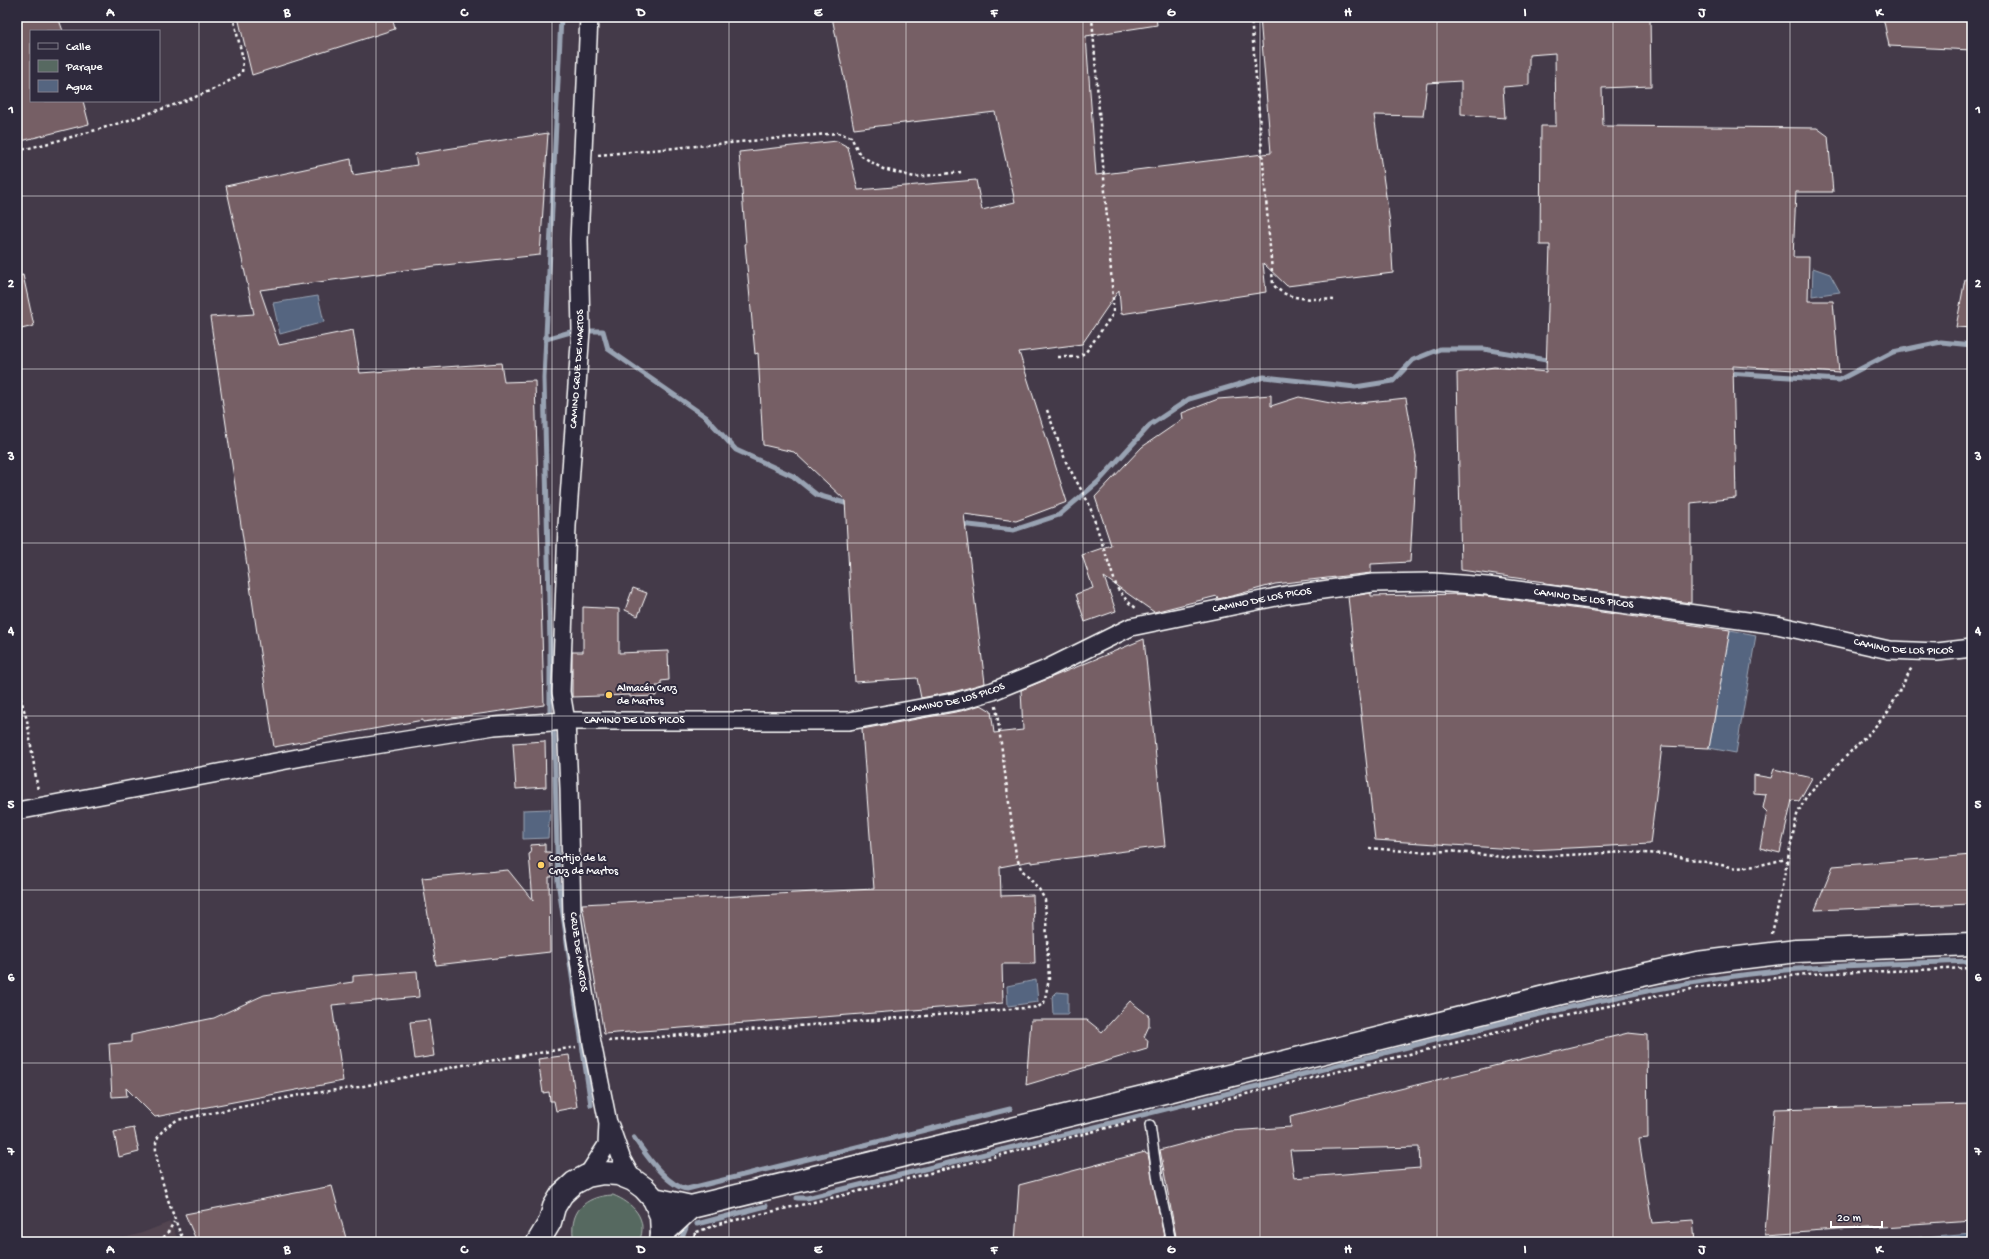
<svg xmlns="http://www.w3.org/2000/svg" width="1989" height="1259" font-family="'Gochi Hand',sans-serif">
  <rect width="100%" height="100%" fill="#443a49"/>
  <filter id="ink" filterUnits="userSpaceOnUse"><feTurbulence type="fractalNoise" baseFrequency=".025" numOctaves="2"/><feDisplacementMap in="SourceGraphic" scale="8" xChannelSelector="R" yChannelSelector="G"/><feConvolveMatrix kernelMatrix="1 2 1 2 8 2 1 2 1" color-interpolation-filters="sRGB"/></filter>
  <g filter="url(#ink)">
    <polygon fill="#534551" points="170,1222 179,1242 110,1242 142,1233"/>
    <path fill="#576961" stroke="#abb4b0" d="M613 1195C633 1203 649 1219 639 1242H574C568 1212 584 1196 613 1195Z"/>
    <g fill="#556580" stroke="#99a3b3">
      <polygon points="1813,268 1830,274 1840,292 1812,296"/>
      <polygon points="318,296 324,322 280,334 273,303"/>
      <polygon points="1730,630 1756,635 1736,753 1709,748"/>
      <polygon points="550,809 548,838 523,839 523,810"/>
      <polygon points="1036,980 1038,1002 1008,1006 1007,986"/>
      <polygon points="1057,992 1068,993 1068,1014 1053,1014 1052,997"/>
      <polygon points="1972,1233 1972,1242 1876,1242 1876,1241"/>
    </g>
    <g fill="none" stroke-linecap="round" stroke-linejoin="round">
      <g stroke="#99a3b3" stroke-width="5">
        <polyline points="561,17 544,378 550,645 550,713 554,737 558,881 591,1105"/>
        <polyline points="589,331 603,331 608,349 706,417 736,450 793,476 817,495 852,505"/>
        <polyline points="546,339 574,331"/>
        <polyline points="1727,373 1839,380 1893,352 1941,342 1972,345"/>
        <polyline points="960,524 1014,530 1059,515 1098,482 1150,425 1189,399 1264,377 1355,387 1393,381 1413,360 1440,349 1484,349 1552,361"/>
        <path d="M634 1138C646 1154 667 1187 687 1189L1010 1109"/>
        <path d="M797 1198H807C955 1161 1102 1126 1249 1088 1404 1049 1558 1004 1715 979 1800 965 1886 964 1972 961"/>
        <polyline points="697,1224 766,1206"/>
        <polyline points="680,1242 686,1228"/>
      </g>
    </g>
    <g fill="#765e65" stroke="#fff" fill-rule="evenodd">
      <polygon points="17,17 58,17 63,31 31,31 31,101 83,101 89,124 17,142"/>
      <polygon points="238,17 392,17 395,29 252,75"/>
      <polygon points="832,17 1156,17 1157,25 1086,36 1096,175 1271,153 1260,17 1650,17 1651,86 1602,88 1603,126 1817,128 1828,136 1833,192 1796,192 1793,257 1809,257 1808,301 1833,301 1839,373 1733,366 1736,498 1691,503 1691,603 1544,584 1544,582 1461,570 1457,373 1494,367 1546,372 1550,245 1540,245 1541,126 1556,126 1555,53 1529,55 1529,85 1503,87 1505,118 1461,114 1461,81 1427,83 1423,116 1374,115 1390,223 1393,273 1287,286 1263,263 1266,292 1121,314 1119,290 1082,344 1019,352 1067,502 1016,521 964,514 985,683 957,691 921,698 917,678 855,682 845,500 794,452 763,445 758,353 755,354 745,244 746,244 739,152 837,141 848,147 858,190 976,180 982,210 1015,202 995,112 854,129"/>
      <polygon points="1883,17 1972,17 1972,50 1889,46"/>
      <polygon points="548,133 540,255 435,266 260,290 279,345 353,330 360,373 501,363 504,382 535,381 544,705 423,722 423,720 274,747 210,317 254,314 226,186 351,159 353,175 417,165 415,154"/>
      <polygon points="23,275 34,326 17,330 17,276"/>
      <polygon points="1965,279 1972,280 1972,328 1956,327"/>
      <polygon points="1271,395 1271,406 1299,397 1341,405 1406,398 1416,456 1410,562 1371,564 1371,573 1275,584 1236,595 1218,599 1217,596 1154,612 1104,577 1116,611 1085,622 1076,594 1093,588 1082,555 1111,545 1095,497 1142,447 1183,419 1182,413 1218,399"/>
      <polygon points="633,588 647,593 638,616 625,610"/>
      <polygon points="1371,593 1371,596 1462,594 1486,596 1730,630 1709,748 1662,746 1650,844 1529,850 1375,840 1348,597"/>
      <polygon points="583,607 619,609 619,653 668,651 669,680 661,681 661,686 656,686 656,696 630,697 630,695 572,697 572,652 583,652"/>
      <polygon points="1144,639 1165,846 1031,863 1031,861 1000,867 1001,896 1033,895 1035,964 1002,964 1003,1003 604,1034 582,904 874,889 862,729 961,711 981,705 991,711 994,733 1023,730 1021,690"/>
      <polygon points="545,741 546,787 516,789 513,743"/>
      <polygon points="1774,769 1812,778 1799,801 1792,800 1780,853 1760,848 1767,812 1763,808 1766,794 1754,793 1754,775 1771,778"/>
      <polygon points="545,844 545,852 550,852 552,877 549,877 550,952 436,965 422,878 508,870 533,901 529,854 531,853 530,845"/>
      <polygon points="1972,855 1972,904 1815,910 1833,866"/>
      <polygon points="417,971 419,997 332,1005 343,1081 155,1117 126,1088 127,1096 112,1097 109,1044 131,1042 131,1035 214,1018 264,995 353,982 353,976"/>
      <polygon points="1130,1001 1149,1016 1149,1026 1144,1037 1148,1040 1147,1049 1026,1085 1031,1020 1087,1020 1102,1032"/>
      <polygon points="429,1020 434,1056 415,1059 410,1022"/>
      <path d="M1628 1033 1647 1035 1648 1138 1639 1139 1652 1223 1693 1220 1695 1242H1177L1160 1150 1231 1131 1291 1127 1290 1116ZM1419 1147 1420 1168 1294 1178 1290 1150Z"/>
      <polygon points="569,1055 577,1107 556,1111 554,1101 550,1101 549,1092 543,1093 538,1059"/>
      <polygon points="1972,1104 1972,1220 1765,1234 1774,1109"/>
      <polygon points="134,1128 139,1152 119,1157 114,1132"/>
      <polygon points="1145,1152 1146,1154 1148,1154 1165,1242 1015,1242 1019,1185"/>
      <polygon points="332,1186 347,1242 197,1242 185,1214"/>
    </g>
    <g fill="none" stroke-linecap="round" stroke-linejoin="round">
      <defs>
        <polyline id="service" points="1150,1125 1158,1181 1171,1242"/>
        <g id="minor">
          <path id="s1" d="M17 811 313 755 494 726 566 721H849L959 701 993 691 1044 670 1131 627 1286 595 1373 583 1433 582 1487 586 1777 625 1889 650 1937 652 1972 648"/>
          <polyline points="610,1126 622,1160 633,1180"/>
          <path id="s2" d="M587 1176 607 1145 608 1123 592 1043 572 916 569 788 566 721 561 692 567 526 581 330 579 240 589 17"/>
        </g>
        <polyline id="tertiary" points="654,1199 661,1216 662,1234"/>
        <g id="secondary">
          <polyline points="538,1242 550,1222 554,1207 562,1194 574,1183 587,1176 603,1173 618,1174 633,1180 644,1188 654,1199 691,1207 1168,1091 1565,992 1697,963 1797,951 1972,944"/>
          <polyline points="661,1242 662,1234 691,1207"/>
        </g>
      </defs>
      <use href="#service" stroke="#fff" stroke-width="12"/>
      <use href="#minor" stroke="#fff" stroke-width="20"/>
      <use href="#tertiary" stroke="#fff" stroke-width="25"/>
      <use href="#secondary" stroke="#fff" stroke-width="25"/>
      <g stroke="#fff" stroke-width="2.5" stroke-dasharray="3 3" stroke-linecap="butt">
        <path d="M1251 17 1273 284C1286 302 1315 298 1335 300"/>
        <path d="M17 151C62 140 106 128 150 113 182 102 214 92 242 73L243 59 233 17"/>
        <polyline points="598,155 838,133 851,137 860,155 883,169 914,177 962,172"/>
        <polyline points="1058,357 1078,357 1086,352 1113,314 1113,299 1092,17"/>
        <polyline points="1047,410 1066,462 1089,504 1117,588 1128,602 1136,608"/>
        <polyline points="17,686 27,720 38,791"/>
        <polyline points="1369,848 1419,852 1450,851 1511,858 1625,852 1664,854 1737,868 1756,866 1786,859"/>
        <polyline points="1772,934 1797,815 1806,797 1871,731 1888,712 1912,667"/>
        <polyline points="608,1041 1038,1007 1044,1003 1049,979 1045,900 1039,889 1021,869 1016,855 996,706"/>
        <polyline points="1193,1107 1589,1010 1697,988 1807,974 1972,968"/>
        <polyline points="694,1233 699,1239 697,1242"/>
        <polyline points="159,1242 167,1234 174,1222"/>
        <path d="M184 1242C176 1224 150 1155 157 1139 162 1129 169 1125 177 1120L300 1095 359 1087 463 1065 576 1047"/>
        <polyline points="690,1242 697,1232 718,1224 844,1195 1138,1120"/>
      </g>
      <use href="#service" stroke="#2f2a3d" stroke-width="9"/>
      <use href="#minor" stroke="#2f2a3d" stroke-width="17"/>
      <use href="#tertiary" stroke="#2f2a3d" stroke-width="22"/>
      <use href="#secondary" stroke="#2f2a3d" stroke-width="22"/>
    </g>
  </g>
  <path fill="none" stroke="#fff" stroke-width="1" stroke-opacity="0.55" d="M199 17V1242M376 17V1242M552 17V1242M729 17V1242M906 17V1242M1083 17V1242M1260 17V1242M1437 17V1242M1613 17V1242M1790 17V1242M17 196H1972M17 369H1972M17 543H1972M17 716H1972M17 890H1972M17 1063H1972"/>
  <g fill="#ffd166" stroke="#2f2a3d" stroke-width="1.5">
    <circle cx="609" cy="695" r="4"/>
    <circle cx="541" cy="865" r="4"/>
  </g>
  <g text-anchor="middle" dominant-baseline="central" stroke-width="4" stroke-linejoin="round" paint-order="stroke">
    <g font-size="11" fill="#fff" stroke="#2f2a3d">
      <text stroke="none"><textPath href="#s2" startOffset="817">CAMINO CRUZ DE MARTOS</textPath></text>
      <text stroke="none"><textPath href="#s1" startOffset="1597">CAMINO DE LOS PICOS</textPath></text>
      <text stroke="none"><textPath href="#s1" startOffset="1273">CAMINO DE LOS PICOS</textPath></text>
      <text stroke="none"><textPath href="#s1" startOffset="1921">CAMINO DE LOS PICOS</textPath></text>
      <text stroke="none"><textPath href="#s1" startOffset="949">CAMINO DE LOS PICOS</textPath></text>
      <text stroke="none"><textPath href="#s1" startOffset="625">CAMINO DE LOS PICOS</textPath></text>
      <text transform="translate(578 952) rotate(82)">CRUZ DE MARTOS</text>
    </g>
    <g font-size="11" fill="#fff" stroke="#2f2a3d" text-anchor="start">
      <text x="617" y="689">Almacén Cruz<tspan x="617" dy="13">de Martos</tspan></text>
      <text x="549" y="859">Cortijo de la<tspan x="549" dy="13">Cruz de Martos</tspan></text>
    </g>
  </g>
  <rect width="1989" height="1259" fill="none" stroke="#2f2a3d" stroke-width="44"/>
  <rect x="30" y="30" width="130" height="72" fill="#2f2a3d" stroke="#827f8b"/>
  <rect x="38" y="43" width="20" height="6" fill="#2f2a3d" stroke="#827f8b"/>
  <text x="66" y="50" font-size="12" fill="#ffffff">Calle</text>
  <rect x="38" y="60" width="20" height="12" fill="#576961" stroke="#827f8b"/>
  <text x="66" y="70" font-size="12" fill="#ffffff">Parque</text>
  <rect x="38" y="80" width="20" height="12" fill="#556580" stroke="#827f8b"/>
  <text x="66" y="90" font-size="12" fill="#ffffff">Agua</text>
  <path d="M1831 1221v6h51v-6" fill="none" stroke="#ffffff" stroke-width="2"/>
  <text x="1837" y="1221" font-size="12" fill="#ffffff" stroke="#2f2a3d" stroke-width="3" paint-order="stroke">20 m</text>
  <rect x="22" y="22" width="1945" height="1215" fill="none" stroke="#fff" stroke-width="1.5"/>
  <g font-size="13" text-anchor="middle" font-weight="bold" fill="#fff">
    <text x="110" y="16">A</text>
    <text x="287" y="16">B</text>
    <text x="464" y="16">C</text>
    <text x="641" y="16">D</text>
    <text x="818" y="16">E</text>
    <text x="994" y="16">F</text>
    <text x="1171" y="16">G</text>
    <text x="1348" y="16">H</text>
    <text x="1525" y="16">I</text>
    <text x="1702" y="16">J</text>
    <text x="1879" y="16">K</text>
    <text x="11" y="113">1</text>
    <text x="1978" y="113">1</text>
    <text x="11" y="287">2</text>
    <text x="1978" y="287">2</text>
    <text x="11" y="460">3</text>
    <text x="1978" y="460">3</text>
    <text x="11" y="634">4</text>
    <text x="1978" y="634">4</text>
    <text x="11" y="808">5</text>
    <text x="1978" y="808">5</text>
    <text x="11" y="981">6</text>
    <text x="1978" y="981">6</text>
    <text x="11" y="1155">7</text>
    <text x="1978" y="1155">7</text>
    <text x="110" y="1253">A</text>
    <text x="287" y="1253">B</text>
    <text x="464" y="1253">C</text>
    <text x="641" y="1253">D</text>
    <text x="818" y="1253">E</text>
    <text x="994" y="1253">F</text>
    <text x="1171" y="1253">G</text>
    <text x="1348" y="1253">H</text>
    <text x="1525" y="1253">I</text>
    <text x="1702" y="1253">J</text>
    <text x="1879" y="1253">K</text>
  </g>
</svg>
